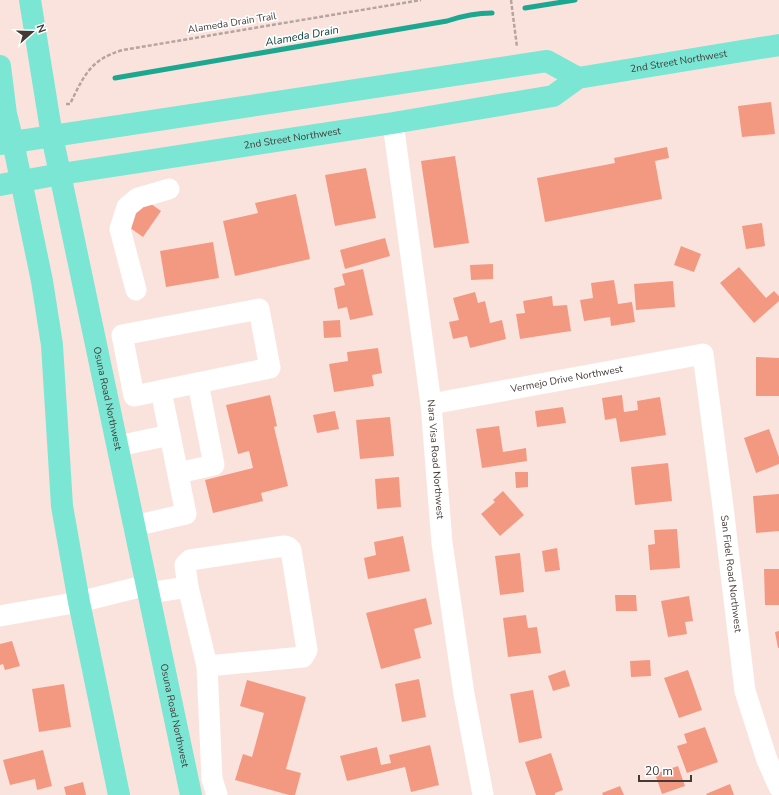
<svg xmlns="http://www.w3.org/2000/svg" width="779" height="795" font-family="'Nunito Sans',sans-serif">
  <rect width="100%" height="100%" fill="#fbe3dd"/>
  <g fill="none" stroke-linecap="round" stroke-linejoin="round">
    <g stroke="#1ca790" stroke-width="5">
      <polyline points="525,8 575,0"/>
      <path d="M115 78 447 21C462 16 476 13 492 13"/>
    </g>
  </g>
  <g fill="#f39982">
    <polygon points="771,102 775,134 742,137 738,106"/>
    <polygon points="667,147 669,158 655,161 662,199 545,222 537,178 615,163 614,158"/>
    <polygon points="455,156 469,243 434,248 421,161"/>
    <polygon points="366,168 376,218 335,226 325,175"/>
    <polygon points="296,194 310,259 235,276 223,221 258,213 255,203"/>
    <polygon points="144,199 161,211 143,237 126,225"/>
    <polygon points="762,223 765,246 746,249 742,226"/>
    <polygon points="385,238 390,256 345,269 340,250"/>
    <polygon points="213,242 219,278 166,287 160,251"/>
    <polygon points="681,246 701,254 694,272 674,265"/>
    <polygon points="493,264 493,279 471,280 470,265"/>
    <polygon points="739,267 766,298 774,291 779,296 779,301 754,323 720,283"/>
    <polygon points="363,269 373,315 350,320 347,307 338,309 334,288 345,285 342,274"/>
    <polygon points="614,280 618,304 632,302 635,322 611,326 610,317 584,321 580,300 593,298 591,283"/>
    <polygon points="673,281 675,307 636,310 634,284"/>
    <polygon points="475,292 478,303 485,301 490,323 502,320 506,339 470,348 467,336 453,339 449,322 459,320 453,298"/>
    <polygon points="552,296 553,306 567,305 571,331 520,339 516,314 525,313 523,301"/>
    <polygon points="340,320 341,337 324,338 323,321"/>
    <polygon points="378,348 382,373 372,375 374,386 334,392 329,364 348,361 347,352"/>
    <polygon points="756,357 779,358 779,396 756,396"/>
    <polygon points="270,395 277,426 274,427 288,486 261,493 263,501 213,513 205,480 253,468 249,451 238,454 226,405"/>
    <polygon points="622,395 624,412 638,410 637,401 660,397 666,435 620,442 616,418 605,420 602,398"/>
    <polygon points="563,407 566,423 537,427 535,411"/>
    <polygon points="335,411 339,429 317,433 313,415"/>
    <polygon points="390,417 394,456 360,459 356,420"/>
    <polygon points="499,426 503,452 526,448 527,461 482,468 476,429"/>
    <polygon points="769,429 779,457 779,464 756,473 744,438"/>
    <polygon points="668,463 672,501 635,505 631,467"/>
    <polygon points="515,472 528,472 528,487 516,488"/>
    <polygon points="399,477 401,507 377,509 375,479"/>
    <polygon points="503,491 524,515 500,536 481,514 495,502 493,500"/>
    <polygon points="779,494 779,531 756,533 753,496"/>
    <polygon points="677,529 680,568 650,570 648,545 655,544 654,530"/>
    <polygon points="403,536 410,571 368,579 364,558 376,555 374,542"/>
    <polygon points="557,548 560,570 545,572 542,551"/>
    <polygon points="520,553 524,592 500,595 495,556"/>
    <polygon points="764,569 779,569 779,605 765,605"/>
    <polygon points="615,595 636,595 637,611 616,611"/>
    <polygon points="689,596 693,621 685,622 687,634 668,637 661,601"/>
    <polygon points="426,598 432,624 414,629 421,658 381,669 366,613"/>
    <polygon points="526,615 528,628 537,627 541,653 508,657 503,618"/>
    <polygon points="779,631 779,648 778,648 775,632"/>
    <polygon points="12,641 20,666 5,670 3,664 0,665 0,644"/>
    <polygon points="650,660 651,676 631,677 630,661"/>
    <polygon points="565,670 570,686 553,691 548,676"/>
    <polygon points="688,670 702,710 679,718 664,678"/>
    <polygon points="419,679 426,717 402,722 395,684"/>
    <polygon points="247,680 306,697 286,769 301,773 295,795 289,795 235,780 243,754 252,757 264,713 240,706"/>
    <polygon points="64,684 71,727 39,732 32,689"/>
    <polygon points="533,690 542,738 519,743 510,694"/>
    <polygon points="705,727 718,762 687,773 677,746 687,743 684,734"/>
    <polygon points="430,745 439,785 411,792 405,767 347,781 340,756 377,747 381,765 391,763 389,755"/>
    <polygon points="43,750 52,786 37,790 35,779 10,785 3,760"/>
    <polygon points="551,753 563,790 555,793 555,795 536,795 525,762"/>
    <polygon points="678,766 685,786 662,794 655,774"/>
    <polygon points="83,782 86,795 66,795 64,787"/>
    <polygon points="730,784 734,795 707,795 706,794"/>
    <polygon points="620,786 624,795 603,795 602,793"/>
  </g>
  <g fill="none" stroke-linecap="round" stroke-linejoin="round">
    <g stroke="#b6a49f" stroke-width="2.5" stroke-dasharray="4 2" stroke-linecap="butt">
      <polyline points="511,0 517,47"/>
      <path d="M66 104H70C84 75 91 59 123 50L421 0"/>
    </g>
    <g stroke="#fff" stroke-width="21">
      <path id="s1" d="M393 123 431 404 442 543 464 694 483 795"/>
      <polyline points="136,290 120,229 127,207 138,198 169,189"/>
      <polygon points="259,309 270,368 134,396 122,335"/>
      <polyline points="161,391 170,435"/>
      <path id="s2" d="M431 404 703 354 722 499 745 691 767 760 779 787"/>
      <polyline points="118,446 170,435 186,514 134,526"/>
      <polyline points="178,473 214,465 198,383"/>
      <polyline points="148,593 188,587"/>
      <polyline points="0,616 79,602 147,585"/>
      <polyline points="207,666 303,657 307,650 291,550 288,547 284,546 190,560 185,565 188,587 207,666 212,779 217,795"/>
    </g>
    <g stroke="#7ce6d5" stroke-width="22">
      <path id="s3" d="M30 0 52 136 191 795"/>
      <polyline points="0,66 6,114 13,142 42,281 52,345 62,506 79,602 119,795"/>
      <polyline points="0,144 547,61 578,78"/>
      <path id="s4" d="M0 185 61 174 393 123 553 96 578 78 779 45"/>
    </g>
  </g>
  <g text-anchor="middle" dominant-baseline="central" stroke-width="3.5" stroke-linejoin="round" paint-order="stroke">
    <g font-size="10" fill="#433a37" stroke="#fff">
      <text transform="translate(232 23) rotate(-9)">Alameda Drain Trail</text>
      <text stroke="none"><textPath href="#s4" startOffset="693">2nd Street Northwest</textPath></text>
      <text stroke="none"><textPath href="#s4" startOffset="296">2nd Street Northwest</textPath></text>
      <text stroke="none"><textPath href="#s2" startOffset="138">Vermejo Drive Northwest</textPath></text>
      <text stroke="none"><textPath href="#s3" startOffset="406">Osuna Road Northwest</textPath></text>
      <text stroke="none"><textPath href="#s1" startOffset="339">Nara Visa Road Northwest</textPath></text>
      <text stroke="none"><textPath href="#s2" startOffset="498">San Fidel Road Northwest</textPath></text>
      <text stroke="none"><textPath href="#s3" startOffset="730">Osuna Road Northwest</textPath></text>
    </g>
    <g font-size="11" font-style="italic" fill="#0c433a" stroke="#fff">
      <text transform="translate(302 36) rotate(-10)">Alameda Drain</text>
    </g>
  </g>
  <g transform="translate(32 32) rotate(70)" stroke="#ffffff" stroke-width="3" paint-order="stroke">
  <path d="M0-3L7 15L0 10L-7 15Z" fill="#433a37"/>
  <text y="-6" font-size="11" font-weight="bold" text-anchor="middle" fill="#433a37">N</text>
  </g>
  <path d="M639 775v6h52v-6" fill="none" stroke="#433a37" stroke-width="2"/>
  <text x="645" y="775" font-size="12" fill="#433a37" stroke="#ffffff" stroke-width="3" paint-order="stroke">20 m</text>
</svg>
